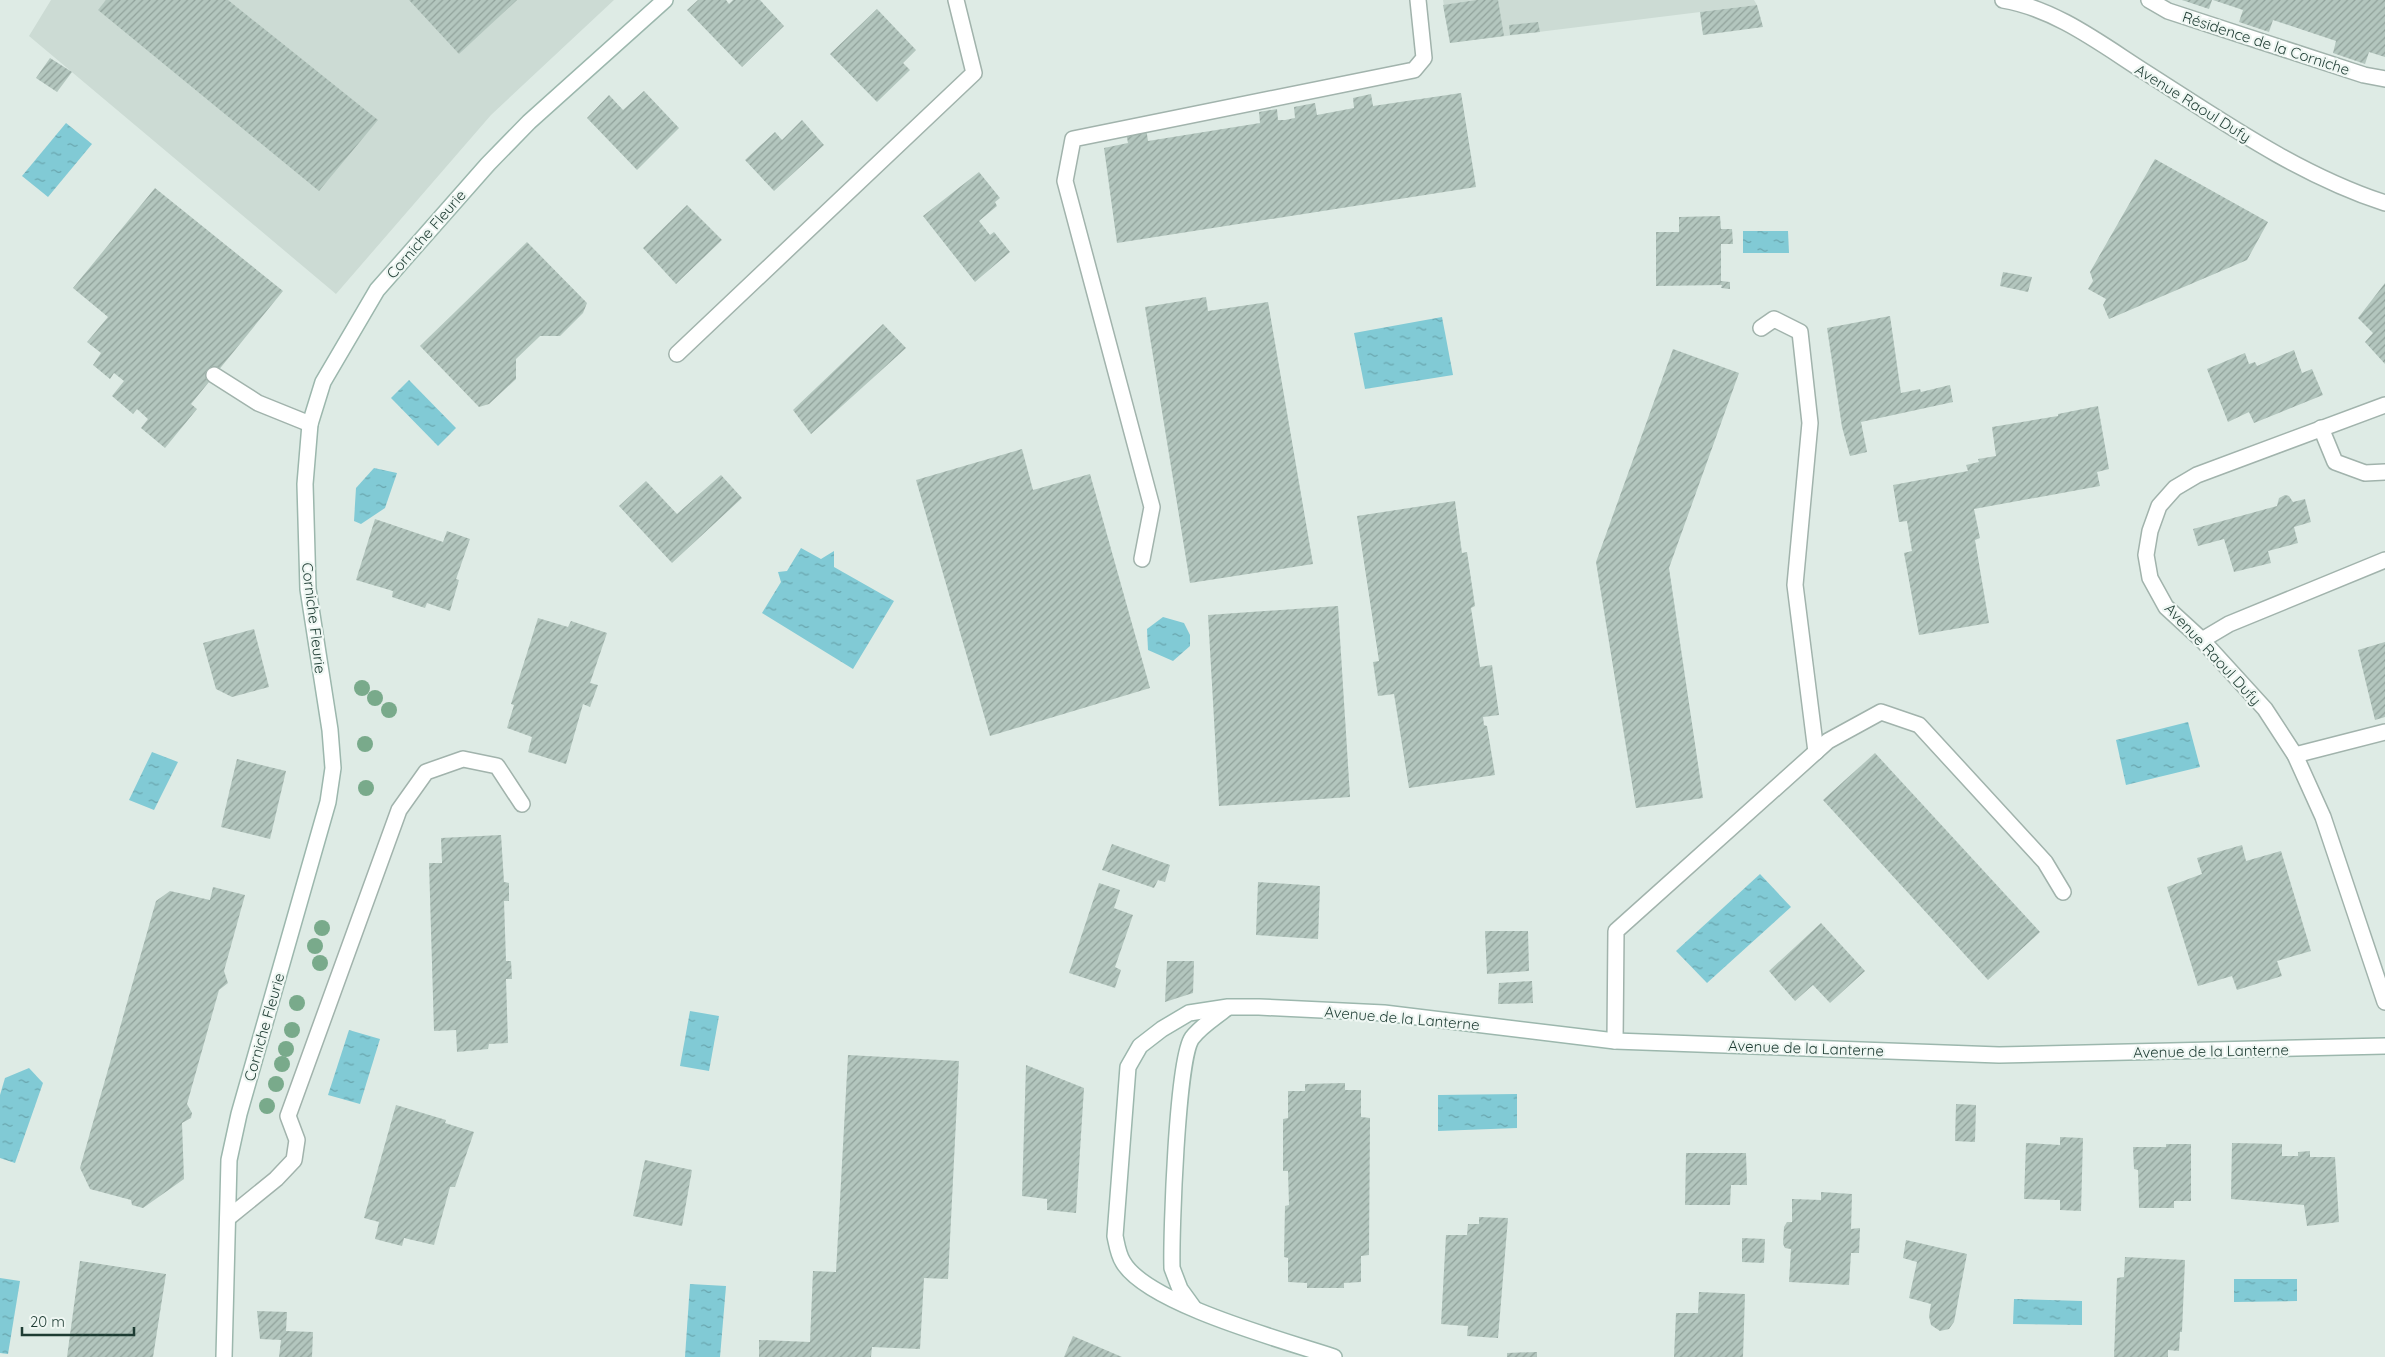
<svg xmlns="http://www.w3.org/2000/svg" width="2385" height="1357" font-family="Quicksand,sans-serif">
  <defs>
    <pattern id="water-ripples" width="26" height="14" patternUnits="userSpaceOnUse" patternTransform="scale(1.25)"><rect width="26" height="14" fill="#81cad5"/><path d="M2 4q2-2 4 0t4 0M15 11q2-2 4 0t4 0" fill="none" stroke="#69a5ad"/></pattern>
    <pattern id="building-hatch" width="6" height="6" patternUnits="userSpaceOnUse" patternTransform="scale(1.25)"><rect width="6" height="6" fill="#b3c6be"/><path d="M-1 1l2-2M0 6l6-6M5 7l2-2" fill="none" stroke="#91a29b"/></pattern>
  </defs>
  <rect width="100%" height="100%" fill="#deebe5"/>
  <g fill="#ccdbd4">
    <polygon points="51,0 614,0 491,115 336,294 29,36"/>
    <polygon points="1443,0 1754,0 1757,5 1450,43"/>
  </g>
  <g fill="url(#water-ripples)">
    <polygon points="66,123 92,144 48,197 22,176"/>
    <polygon points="1743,231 1788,231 1789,253 1743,253"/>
    <polygon points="1442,317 1453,375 1365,389 1354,333"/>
    <polygon points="409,380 456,428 438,446 391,398"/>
    <polygon points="374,468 397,473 385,508 361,524 354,521 356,488"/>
    <polygon points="801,548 821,559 834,551 834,567 894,601 853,669 762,613 781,582 778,572 787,571"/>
    <polygon points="1163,617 1184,623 1190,635 1190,646 1173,661 1148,650 1147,629"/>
    <polygon points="2188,722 2200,767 2126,785 2116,740"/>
    <polygon points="152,752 178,762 154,810 129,800"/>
    <polygon points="1760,874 1791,907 1707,983 1676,951"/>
    <polygon points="690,1011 719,1016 709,1071 680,1066"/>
    <polygon points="349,1030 380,1039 360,1104 328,1095"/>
    <polygon points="29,1068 43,1083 15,1163 0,1158 0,1095 5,1078"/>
    <polygon points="1517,1094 1517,1128 1438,1131 1438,1095"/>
    <polygon points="0,1278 20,1281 8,1354 0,1353"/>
    <polygon points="2234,1279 2297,1279 2297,1301 2234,1302"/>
    <polygon points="690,1284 726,1286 720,1357 685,1357"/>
    <polygon points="2014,1299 2082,1301 2082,1325 2013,1324"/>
  </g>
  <g fill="url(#building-hatch)">
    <polygon points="106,0 228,0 378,120 319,191 98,10"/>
    <polygon points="409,0 517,0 459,54"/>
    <polygon points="698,0 726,0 729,4 733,0 760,0 784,26 742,67 687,10"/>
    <polygon points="1477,0 1498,0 1504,36 1450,43 1443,5"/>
    <polygon points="2182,0 2212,0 2209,9"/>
    <polygon points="2213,0 2385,0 2385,57 2369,52 2365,64 2333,53 2336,41 2273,20 2269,32 2239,22 2243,10"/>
    <polygon points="1757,5 1763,27 1703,35 1700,12"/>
    <polygon points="877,9 916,50 903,63 910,70 877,102 830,54"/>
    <polygon points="1538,22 1540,32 1510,35 1509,25"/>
    <polygon points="50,58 72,72 57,92 36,78"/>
    <polygon points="644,91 679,128 637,170 587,118 609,95 623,110"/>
    <polygon points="1461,93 1476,187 1117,243 1104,148 1128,143 1126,132 1146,128 1148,141 1260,123 1259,112 1277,109 1278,120 1285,120 1295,118 1294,107 1315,103 1317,115 1354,108 1353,98 1371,94 1373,106"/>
    <polygon points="802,120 824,145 774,191 745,160 775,132 782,140"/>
    <polygon points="2155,159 2268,222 2247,260 2109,319 2103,305 2106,299 2088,289 2093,281 2090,272"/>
    <polygon points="979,172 1000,198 995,202 997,206 979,221 990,235 994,232 1010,252 975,282 923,216"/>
    <polygon points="155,188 283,291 191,404 197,409 165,448 141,428 148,419 137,409 133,414 112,396 124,381 114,373 110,379 93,365 101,353 87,342 108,317 73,288"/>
    <polygon points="687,205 722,240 676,284 643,248"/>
    <polygon points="1720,216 1721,229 1732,229 1733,244 1721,244 1721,281 1730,282 1730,289 1721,288 1722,285 1656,286 1656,232 1679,232 1679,217"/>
    <polygon points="527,242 587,303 583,313 560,336 540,336 516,359 516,379 489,404 479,407 420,346"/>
    <polygon points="2003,272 2032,277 2028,292 2000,286"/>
    <polygon points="2385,283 2385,364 2365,342 2373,333 2358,318"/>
    <polygon points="1206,297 1208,311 1268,302 1313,564 1190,583 1145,307"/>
    <polygon points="1890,316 1901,393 1920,389 1921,392 1950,385 1953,402 1861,422 1867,452 1850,456 1842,427 1827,328"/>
    <polygon points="883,324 906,348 811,434 793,410"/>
    <polygon points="1673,349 1739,373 1669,568 1703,798 1636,808 1596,562"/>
    <polygon points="2294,350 2302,373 2312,369 2323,395 2254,423 2249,412 2228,422 2207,369 2245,353 2249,364 2255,362 2257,366"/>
    <polygon points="2098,406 2109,469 2097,472 2100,486 1974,509 1980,538 1975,540 1989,623 1919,635 1904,553 1912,551 1907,521 1899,522 1893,485 1968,471 1966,465 1979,462 1978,459 1996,456 1992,427 2058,416 2058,414"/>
    <polygon points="1022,449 1033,490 1090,474 1150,688 990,736 916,480"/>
    <polygon points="721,475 742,498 672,563 619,506 646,481 677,514"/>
    <polygon points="2285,495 2289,496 2293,502 2305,499 2311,522 2294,527 2298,543 2268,551 2271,563 2234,572 2224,539 2198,546 2193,529 2277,506 2279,498"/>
    <polygon points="1455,501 1462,553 1467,552 1475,606 1471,608 1480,667 1492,665 1499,715 1483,717 1484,725 1487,726 1495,775 1409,788 1394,694 1378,696 1373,662 1379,661 1357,516"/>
    <polygon points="375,519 443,542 447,531 470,539 456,579 459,580 450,611 427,603 425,608 392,597 393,591 356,580"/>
    <polygon points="1338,606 1350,797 1219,806 1208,615"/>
    <polygon points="538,618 568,627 571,621 607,633 590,683 598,685 590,707 583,704 566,764 528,752 532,737 507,728 514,705 511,704"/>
    <polygon points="254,629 269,687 232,697 216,689 203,643"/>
    <polygon points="2385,642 2385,717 2375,720 2358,650"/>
    <polygon points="1875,753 2040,932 1988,980 1823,800"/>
    <polygon points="237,759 286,771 270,839 221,827"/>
    <polygon points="501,835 504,882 509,883 509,901 504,901 506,961 511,961 512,979 506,979 508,1043 489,1044 488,1049 457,1052 456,1030 434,1031 429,863 442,863 441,838"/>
    <polygon points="1112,844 1170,865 1165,882 1158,880 1154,888 1102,870"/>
    <polygon points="2242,845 2246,861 2281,851 2311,951 2277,961 2282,976 2237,990 2232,976 2198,986 2167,887 2202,874 2197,858"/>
    <polygon points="1258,882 1320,886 1318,939 1256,935"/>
    <polygon points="1099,883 1120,890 1114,908 1133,915 1115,967 1121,970 1115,988 1069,973"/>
    <polygon points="213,887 245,895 224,971 228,983 219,990 187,1104 192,1113 191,1118 182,1123 184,1179 143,1208 132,1205 131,1200 90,1189 80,1168 156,901 170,891 210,900"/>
    <polygon points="1821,923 1865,971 1830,1003 1813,985 1795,1001 1769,971"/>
    <polygon points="1485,931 1528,931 1529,971 1487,974"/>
    <polygon points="1167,961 1194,961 1193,993 1165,1002"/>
    <polygon points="1532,981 1533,1003 1498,1004 1499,983"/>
    <polygon points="848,1055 959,1061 948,1279 924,1278 920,1349 872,1347 871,1357 759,1357 759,1340 810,1342 813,1271 836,1272"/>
    <polygon points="1026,1065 1084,1088 1076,1213 1047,1210 1047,1199 1022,1196"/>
    <polygon points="1345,1083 1345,1090 1361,1090 1361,1117 1370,1118 1369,1255 1361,1256 1361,1282 1344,1283 1344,1288 1307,1288 1307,1283 1288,1282 1288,1258 1284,1257 1285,1206 1289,1205 1288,1171 1283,1171 1283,1119 1288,1118 1288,1091 1305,1091 1305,1084"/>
    <polygon points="1956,1104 1976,1105 1975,1142 1955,1141"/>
    <polygon points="396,1105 446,1120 445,1123 474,1132 455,1187 450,1187 434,1245 404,1238 402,1246 375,1239 379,1222 364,1218"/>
    <polygon points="2060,1137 2083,1138 2081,1211 2060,1210 2060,1200 2024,1199 2026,1143 2060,1145"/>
    <polygon points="2232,1143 2282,1144 2282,1156 2298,1156 2298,1152 2310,1151 2310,1157 2335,1157 2339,1222 2307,1226 2304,1205 2231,1199"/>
    <polygon points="2166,1144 2191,1144 2191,1201 2174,1201 2174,1208 2139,1208 2138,1170 2134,1169 2133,1147 2166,1147"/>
    <polygon points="1686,1153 1746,1153 1747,1185 1731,1185 1730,1205 1685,1205"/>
    <polygon points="645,1160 692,1170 682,1226 633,1216"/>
    <polygon points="1821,1192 1852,1194 1851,1229 1860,1228 1859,1253 1851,1253 1849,1285 1789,1282 1791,1249 1785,1248 1783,1244 1784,1227 1787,1222 1792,1222 1792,1199 1821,1200"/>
    <polygon points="1479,1217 1508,1218 1498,1338 1467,1336 1468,1326 1441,1324 1446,1235 1467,1235 1468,1224 1479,1224"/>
    <polygon points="1742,1238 1765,1239 1764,1263 1742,1262"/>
    <polygon points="1906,1240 1967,1254 1954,1322 1949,1329 1940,1331 1931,1325 1929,1316 1931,1304 1909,1298 1917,1262 1903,1258"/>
    <polygon points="2125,1257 2185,1260 2182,1332 2180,1332 2179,1351 2168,1350 2168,1357 2114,1357 2117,1278 2124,1277"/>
    <polygon points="80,1261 166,1274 153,1357 67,1357"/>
    <polygon points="1699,1292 1745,1294 1743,1357 1674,1357 1676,1313 1698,1313"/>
    <polygon points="257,1311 287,1312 286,1331 313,1332 312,1357 279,1357 281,1340 260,1339"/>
    <polygon points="1073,1336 1122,1357 1064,1357"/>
    <polygon points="1537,1352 1537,1357 1507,1357 1507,1353"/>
  </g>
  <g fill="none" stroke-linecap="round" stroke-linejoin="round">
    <defs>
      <g id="lane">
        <polyline points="677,354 974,73 956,0"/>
        <polyline points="214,375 258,403 310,424"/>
        <polyline points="1142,559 1152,507 1065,181 1073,139 1414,70 1424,58 1418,0"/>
        <polyline points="228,1218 276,1179 294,1160 297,1140 288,1116 399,810 426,772 463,759 497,766 522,804"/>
      </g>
      <g id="street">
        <path d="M2003 0C2056 9 2101 44 2145 72 2222 121 2297 174 2385 203"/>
        <polyline points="2149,0 2168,11 2364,75 2385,79"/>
        <polyline points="1761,328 1774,319 1800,332 1810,423 1795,585 1816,752"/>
        <polyline points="2385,405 2197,475 2175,488 2159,506 2150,531 2146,555 2150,578 2166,607 2202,640 2265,709 2295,755 2323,817 2385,1002"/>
        <polyline points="2321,428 2335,462 2365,473 2385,472"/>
        <polyline points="2202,640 2229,624 2385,560"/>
        <polyline points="2295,755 2385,732"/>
        <polyline points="1615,1041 1616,931 1828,741 1881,712 1919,725 2045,862 2063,892"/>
      </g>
      <g id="secondary">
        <path d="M1193 1307 1180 1289 1172 1268C1171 1234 1177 1059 1192 1038 1201 1026 1216 1017 1227 1008"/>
        <polyline points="224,1357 229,1160 239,1114 328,802 333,768 330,730 308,589 305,484 310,424 323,382 377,290 488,164 529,122 665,0"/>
        <path d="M1334 1357C1286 1341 1147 1304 1123 1262 1118 1254 1117 1245 1115 1236L1128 1067 1140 1046 1162 1029 1189 1013 1228 1007H1259L1384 1013 1615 1041 1999 1055 2385 1046"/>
      </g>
    </defs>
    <use href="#lane" stroke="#a1b3ac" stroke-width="18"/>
    <use href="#street" stroke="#a1b3ac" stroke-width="18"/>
    <use href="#secondary" stroke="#9cb7ad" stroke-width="18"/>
    <use href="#lane" stroke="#fff" stroke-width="15"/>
    <use href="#street" stroke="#fff" stroke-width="15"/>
    <use href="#secondary" stroke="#fff" stroke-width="15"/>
  </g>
  <g fill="#79aa8b">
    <circle cx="362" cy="688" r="8"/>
    <circle cx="375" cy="698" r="8"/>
    <circle cx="389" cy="710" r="8"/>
    <circle cx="365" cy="744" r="8"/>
    <circle cx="366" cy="788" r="8"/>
    <circle cx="322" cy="928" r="8"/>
    <circle cx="315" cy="946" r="8"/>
    <circle cx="320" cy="963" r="8"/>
    <circle cx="297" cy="1003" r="8"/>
    <circle cx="292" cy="1030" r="8"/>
    <circle cx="286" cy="1049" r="8"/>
    <circle cx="282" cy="1064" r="8"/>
    <circle cx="276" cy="1084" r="8"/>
    <circle cx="267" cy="1106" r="8"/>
  </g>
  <g text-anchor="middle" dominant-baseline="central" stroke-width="4.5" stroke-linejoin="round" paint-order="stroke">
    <g font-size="15" fill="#1e3c33" stroke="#eff7f3">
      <text transform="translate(2266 43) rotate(18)">Résidence de la Corniche</text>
      <text transform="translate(2193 103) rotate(32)">Avenue Raoul Dufy</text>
      <text transform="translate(426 234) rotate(-49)">Corniche Fleurie</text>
      <text transform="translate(314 618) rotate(83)">Corniche Fleurie</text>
      <text transform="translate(2213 654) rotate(47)">Avenue Raoul Dufy</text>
      <text transform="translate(1402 1018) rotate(5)">Avenue de la Lanterne</text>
      <text transform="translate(264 1027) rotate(-74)">Corniche Fleurie</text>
      <text transform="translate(1806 1048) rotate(2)">Avenue de la Lanterne</text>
      <text transform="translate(2211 1051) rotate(-1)">Avenue de la Lanterne</text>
    </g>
  </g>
  <path d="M22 1327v8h112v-8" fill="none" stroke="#1e3c33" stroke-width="2.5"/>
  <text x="30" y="1327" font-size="15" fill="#1e3c33" stroke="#eff7f3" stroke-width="4" paint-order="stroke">20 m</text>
</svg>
